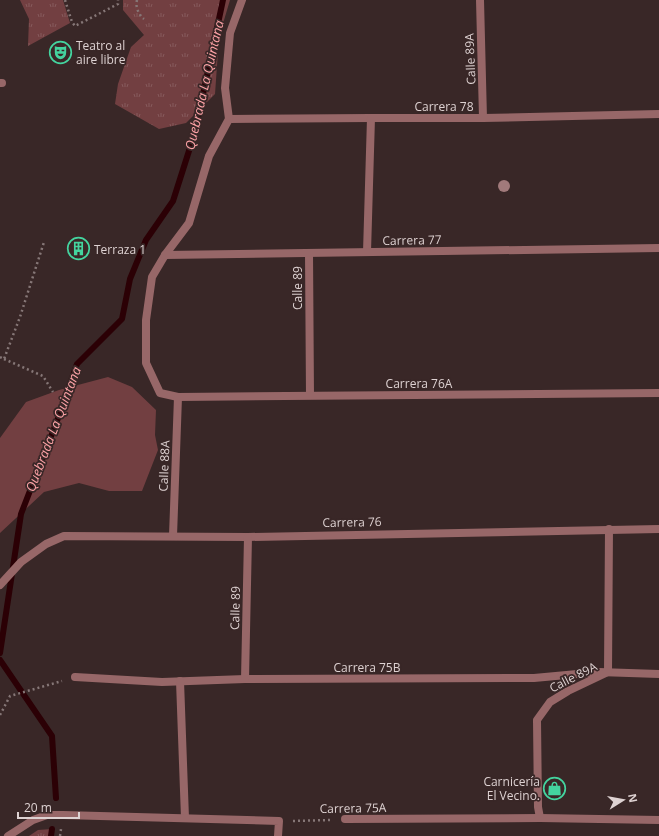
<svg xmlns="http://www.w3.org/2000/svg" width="659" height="836" font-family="'Open Sans',sans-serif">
  <defs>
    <pattern id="grass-tufts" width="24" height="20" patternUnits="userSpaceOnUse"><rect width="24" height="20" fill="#723f41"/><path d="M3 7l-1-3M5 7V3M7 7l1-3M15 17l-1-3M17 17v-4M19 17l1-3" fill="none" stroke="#865a5c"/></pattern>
  </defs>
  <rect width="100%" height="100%" fill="#392727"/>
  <g fill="url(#grass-tufts)">
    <polygon points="20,0 63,0 70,23 28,46 29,19"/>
    <polygon points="123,0 230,0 219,37 215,94 186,123 159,129 115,104 118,84 131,47 144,35 123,10"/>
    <polygon points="52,829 51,836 29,836 38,830"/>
  </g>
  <polygon fill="#723f41" points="108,377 132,387 156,410 155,435 158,450 142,491 109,491 79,483 44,492 0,533 0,438 26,402 59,390"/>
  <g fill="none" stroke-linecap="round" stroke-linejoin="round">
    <g stroke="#2b0005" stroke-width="6">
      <polyline points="0,653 21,514 57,421 77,364 122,319 130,279 146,240 173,201 195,132 223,0"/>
      <polyline points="0,660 52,736 56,798"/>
      <polyline points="51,836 52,829"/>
    </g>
    <g stroke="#867777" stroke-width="2.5" stroke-dasharray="2 3" stroke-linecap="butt">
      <polyline points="65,0 72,22 75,26 118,4 118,0"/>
      <path d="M137 0C135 7 139 15 144 19"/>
      <polyline points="0,357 4,359 20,317 44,242"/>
      <polyline points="4,359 43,376 53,392"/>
      <polyline points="0,715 10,696 62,681"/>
      <polyline points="293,821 332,820"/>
      <polyline points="60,836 61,829"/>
    </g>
    <polyline stroke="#976768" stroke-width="8" points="0,83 2,83"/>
    <g stroke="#976768" stroke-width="8">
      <polyline points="229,119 371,118"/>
      <polyline points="178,397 160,393 146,363 146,320 152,277 165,255 189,223 209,156 229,119 225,88 230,33 242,0"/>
    </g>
    <g stroke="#976768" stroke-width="8">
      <polyline points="480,0 483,118"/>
      <polyline points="367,252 371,118 483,118 659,114"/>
      <polyline points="309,253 310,395"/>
      <polyline points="165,255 659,248"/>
      <polyline points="173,536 178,397 659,393"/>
      <polyline points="0,585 21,562 46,544 64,536 248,537 659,529"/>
      <polyline points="75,677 162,682 245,679 534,678 599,672 659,674"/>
      <polyline points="245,679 248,537"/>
      <polyline points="180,681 185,818"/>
      <polyline points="540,818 538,807 537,720 550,702 568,691 608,672 609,529"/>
      <polyline points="345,819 540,818 659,820"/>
      <polyline points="8,836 33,820 47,815 63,815 279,821 278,836"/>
    </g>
  </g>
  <circle fill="#a17a7b" cx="504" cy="186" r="6"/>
  <defs>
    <symbol id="theatre-ring" viewBox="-11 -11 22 22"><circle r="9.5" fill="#392727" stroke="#44d49f" stroke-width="1.5"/><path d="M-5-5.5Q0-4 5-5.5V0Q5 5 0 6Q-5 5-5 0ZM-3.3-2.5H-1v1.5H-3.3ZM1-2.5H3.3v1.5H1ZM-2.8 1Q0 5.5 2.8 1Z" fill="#44d49f"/></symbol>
    <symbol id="building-ring" viewBox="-11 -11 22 22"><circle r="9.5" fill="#392727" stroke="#44d49f" stroke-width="1.5"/><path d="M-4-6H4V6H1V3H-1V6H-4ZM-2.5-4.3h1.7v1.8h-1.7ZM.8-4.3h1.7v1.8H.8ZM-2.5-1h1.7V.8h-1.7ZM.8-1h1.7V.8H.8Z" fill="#44d49f"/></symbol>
    <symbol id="shop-ring" viewBox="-11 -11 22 22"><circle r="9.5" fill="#392727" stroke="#44d49f" stroke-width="1.5"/><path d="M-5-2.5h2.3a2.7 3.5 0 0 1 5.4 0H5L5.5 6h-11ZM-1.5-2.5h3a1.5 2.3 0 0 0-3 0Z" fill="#44d49f"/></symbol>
  </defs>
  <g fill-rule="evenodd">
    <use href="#theatre-ring" x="48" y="40" width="25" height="25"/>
    <use href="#building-ring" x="66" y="236" width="25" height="25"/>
    <use href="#shop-ring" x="542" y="776" width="25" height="25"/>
  </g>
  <g text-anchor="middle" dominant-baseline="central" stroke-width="3.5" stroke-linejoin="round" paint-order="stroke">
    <g font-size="12" fill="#ded2d2" stroke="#392727" text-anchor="start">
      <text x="76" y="45">Teatro al<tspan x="76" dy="14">aire libre</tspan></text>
      <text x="94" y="249">Terraza 1</text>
      <text x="540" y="781" text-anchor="end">Carnicería<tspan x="540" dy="14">El Vecino.</tspan></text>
    </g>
    <g font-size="12" fill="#ded2d2" stroke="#392727">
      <text transform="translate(470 59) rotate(-92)">Calle 89A</text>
      <text x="444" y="106">Carrera 78</text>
      <text transform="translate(412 240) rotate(-1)">Carrera 77</text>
      <text transform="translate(297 288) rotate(-90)">Calle 89</text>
      <text x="419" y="383">Carrera 76A</text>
      <text transform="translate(164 466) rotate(-88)">Calle 88A</text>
      <text transform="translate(352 522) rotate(-1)">Carrera 76</text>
      <text transform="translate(235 608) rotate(-89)">Calle 89</text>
      <text x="367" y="667">Carrera 75B</text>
      <text transform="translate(573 677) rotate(-27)">Calle 89A</text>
      <text transform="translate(353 808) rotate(-1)">Carrera 75A</text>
    </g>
    <g font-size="13" font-style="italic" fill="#fea3a7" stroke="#392727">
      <text transform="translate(204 85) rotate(-77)">Quebrada La Quintana</text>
      <text transform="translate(53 429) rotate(-69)">Quebrada La Quintana</text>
    </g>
  </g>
  <g transform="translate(623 800) rotate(79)" stroke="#392727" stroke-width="3" paint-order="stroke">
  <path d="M0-3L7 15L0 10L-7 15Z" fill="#ded2d2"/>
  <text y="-6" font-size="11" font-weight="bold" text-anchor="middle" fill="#ded2d2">N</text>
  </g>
  <path d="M18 812v6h61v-6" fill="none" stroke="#ded2d2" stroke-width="2"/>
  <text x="24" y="812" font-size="12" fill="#ded2d2" stroke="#392727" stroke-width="3" paint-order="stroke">20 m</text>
</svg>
